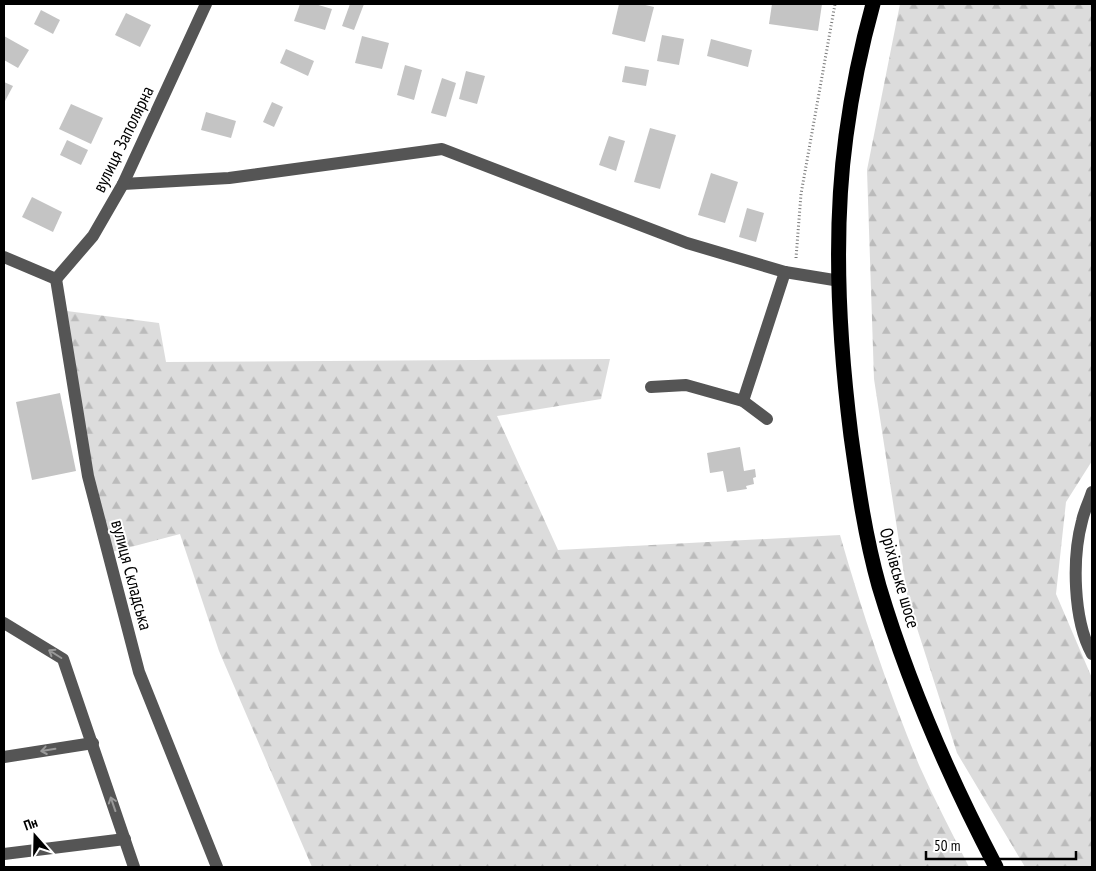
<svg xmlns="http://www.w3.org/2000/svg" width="1096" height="871" font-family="'PT Sans Narrow',sans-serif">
  <defs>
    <pattern id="forest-firs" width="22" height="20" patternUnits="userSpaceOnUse" patternTransform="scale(1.25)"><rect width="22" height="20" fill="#dcdcdc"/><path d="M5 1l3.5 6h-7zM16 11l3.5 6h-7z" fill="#bbb"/></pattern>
  </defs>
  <rect width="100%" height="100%" fill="#fff"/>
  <g fill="url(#forest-firs)">
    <polygon points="900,4 1092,4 1092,461 1066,502 1056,594 1092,678 1092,867 1025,867 957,753 908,600 874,379 867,170"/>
    <path d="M59 310 159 323 166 362 610 359 601 399 497 416 558 550 840 535C862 612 888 690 919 765 934 799 952 833 969 867H312L219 651 180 534 108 553Z"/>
  </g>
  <g fill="#c4c4c4">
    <polygon points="300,4 315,4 332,9 325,30 294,21"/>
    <polygon points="350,4 364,4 354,30 342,26"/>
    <polygon points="619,4 641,4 654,7 645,42 612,34"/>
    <polygon points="772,4 822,4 818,31 769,24"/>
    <polygon points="41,10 60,20 53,34 34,24"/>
    <polygon points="126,13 151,25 140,47 115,35"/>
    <polygon points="662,35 684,39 679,65 657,61"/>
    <polygon points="4,36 29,50 18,68 4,60"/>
    <polygon points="362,36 389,43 382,69 355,63"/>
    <polygon points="711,39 752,50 748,67 707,56"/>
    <polygon points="286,49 314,61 308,76 280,63"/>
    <polygon points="405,65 422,70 414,100 397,95"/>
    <polygon points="625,66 649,70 646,86 622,82"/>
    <polygon points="466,71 485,76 477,104 459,99"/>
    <polygon points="442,78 456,83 446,117 431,113"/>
    <polygon points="4,82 13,86 4,103"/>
    <polygon points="272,102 283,107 274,127 263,122"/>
    <polygon points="71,104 103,118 91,144 59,129"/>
    <polygon points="206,112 236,121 231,138 201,130"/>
    <polygon points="650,128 676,135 660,189 634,182"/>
    <polygon points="609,136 625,141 616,171 599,165"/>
    <polygon points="67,140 88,150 81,165 60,155"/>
    <polygon points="711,173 738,182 725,223 698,215"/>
    <polygon points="32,197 62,212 53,232 22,217"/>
    <polygon points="747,208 764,213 756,242 739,237"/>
    <polygon points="60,393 76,471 32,480 16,402"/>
    <polygon points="740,447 744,471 755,469 756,477 753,478 754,484 746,486 747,489 727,492 723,471 710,473 707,453"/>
  </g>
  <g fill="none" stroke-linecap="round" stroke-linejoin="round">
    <polyline stroke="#777" stroke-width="3" stroke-dasharray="1 2.5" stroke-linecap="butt" points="796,258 801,194 835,4"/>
    <g stroke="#555" stroke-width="12">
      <polyline points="123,184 229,178 442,149 687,243 785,272 840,281"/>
      <polyline points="4,257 56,279"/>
      <polyline points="56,279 88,476 139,672 217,867"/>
      <polyline points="56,279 93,236 123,184 206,4"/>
      <polyline points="651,387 686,385 743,401 767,419"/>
      <polyline points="743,401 785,272"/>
      <path d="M1092 492C1089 502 1084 511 1082 521 1072 558 1073 620 1092 654"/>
      <polyline points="4,623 63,659 134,867"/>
      <polyline points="4,757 93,743"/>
      <polyline points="4,854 125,839"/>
    </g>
    <path stroke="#000" stroke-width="15" d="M873 4C861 47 852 91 846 136 833 231 839 341 851 436 858 486 865 536 879 586 908 683 949 777 996 867"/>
  </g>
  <defs><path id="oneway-shaft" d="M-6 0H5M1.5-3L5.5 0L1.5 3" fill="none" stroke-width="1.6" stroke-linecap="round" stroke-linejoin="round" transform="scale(1.25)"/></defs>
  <g stroke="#999">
    <use href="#oneway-shaft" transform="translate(55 654) rotate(-148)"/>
    <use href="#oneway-shaft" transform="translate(48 750) rotate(171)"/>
    <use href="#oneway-shaft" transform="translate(113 804) rotate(-109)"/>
  </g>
  <g text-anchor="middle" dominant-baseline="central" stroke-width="4" stroke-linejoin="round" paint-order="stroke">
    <g font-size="18" fill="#000" stroke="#fff">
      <text transform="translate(123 139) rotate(-64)">вулиця Заполярна</text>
      <text transform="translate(132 575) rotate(75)">вулиця Складська</text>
      <text transform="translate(900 578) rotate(74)">Оріхівське шосе</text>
    </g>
  </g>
  <rect width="1096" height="871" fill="none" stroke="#000000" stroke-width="10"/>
  <g transform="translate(35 836) rotate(340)" stroke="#ffffff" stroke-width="4" paint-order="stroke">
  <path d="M0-4L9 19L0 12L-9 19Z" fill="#000000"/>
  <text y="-8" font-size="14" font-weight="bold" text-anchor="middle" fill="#000000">Пн</text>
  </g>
  <path d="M926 851v8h150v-8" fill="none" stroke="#000000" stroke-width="2.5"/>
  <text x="934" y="851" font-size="15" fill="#000000" stroke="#ffffff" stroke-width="4" paint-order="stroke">50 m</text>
</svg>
